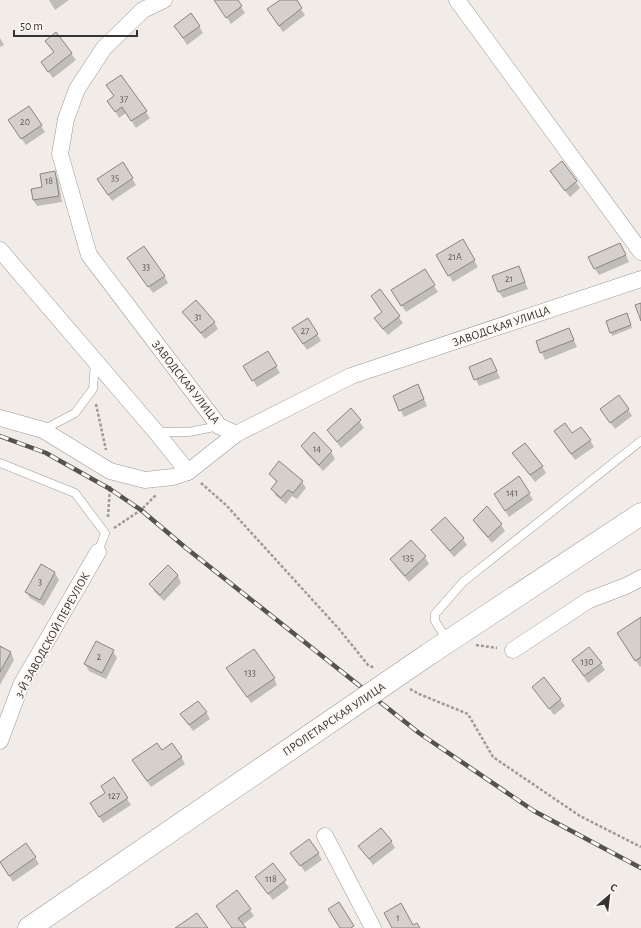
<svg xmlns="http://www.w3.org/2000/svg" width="641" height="928" font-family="'Alegreya Sans',sans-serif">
  <rect width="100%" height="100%" fill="#f1ece7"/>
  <g fill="#0003">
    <polygon points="49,0 69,0 55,10"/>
    <polygon points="215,0 237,0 245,13 231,24"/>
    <polygon points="282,0 295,0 305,15 283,32 272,16"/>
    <polygon points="175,26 199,26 203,33 187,45"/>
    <polygon points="56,33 76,60 53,78 46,69 54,53 46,41"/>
    <polygon points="0,38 4,45 0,47"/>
    <polygon points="109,101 146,112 150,118 136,128 126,113 119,118"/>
    <polygon points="29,107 45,132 26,145 13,127"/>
    <polygon points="123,163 136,185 112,201 102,186"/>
    <polygon points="54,172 58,179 62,202 37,206 33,200"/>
    <polygon points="555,178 576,182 580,188 570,197"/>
    <polygon points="462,240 478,267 453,282 437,255"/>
    <polygon points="624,251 629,262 599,275 595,269"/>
    <polygon points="133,265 164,276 168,283 153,293"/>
    <polygon points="519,267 528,289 503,298 499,292"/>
    <polygon points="424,270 438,292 406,312 392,290"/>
    <polygon points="380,291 403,323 388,335 379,325 383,313 372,296"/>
    <polygon points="183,312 214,322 218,329 205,339 187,318"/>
    <polygon points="628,317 632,328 612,336 607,321"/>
    <polygon points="569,329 577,347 545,360 537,342"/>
    <polygon points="317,334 321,341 307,350 297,335"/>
    <polygon points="268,352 280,373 257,387 245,367"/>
    <polygon points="491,359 500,378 479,386 470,367"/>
    <polygon points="421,392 427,406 404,417 394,397"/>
    <polygon points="628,409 632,416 615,429 601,410"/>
    <polygon points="351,410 364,428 341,448 328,430"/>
    <polygon points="555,431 590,440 594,447 575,460"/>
    <polygon points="314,433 331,452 335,459 323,471 306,453 302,446"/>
    <polygon points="518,460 542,466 546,473 535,482"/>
    <polygon points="270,474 302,482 306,488 297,499 292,496 286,504 276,496 272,489 277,483"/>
    <polygon points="529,493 533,500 509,517 499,501"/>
    <polygon points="474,520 501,525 505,531 492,543 478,527"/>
    <polygon points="433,530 463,539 467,545 454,557 437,537"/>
    <polygon points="411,542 425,557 429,564 409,582 395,566 391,559"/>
    <polygon points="41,565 55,573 59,580 44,606 30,598 26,592"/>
    <polygon points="168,566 178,576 181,583 164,601 154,591 151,584"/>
    <polygon points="641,620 641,666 640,667 622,640"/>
    <polygon points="0,647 11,653 14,660 0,685"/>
    <polygon points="113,651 117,658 106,679 89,671 85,664"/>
    <polygon points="573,661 601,664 605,670 588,683"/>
    <polygon points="232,675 274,678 277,685 251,703"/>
    <polygon points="544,678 565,706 554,715 533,687"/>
    <polygon points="206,712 210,719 193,731 186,721"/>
    <polygon points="181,757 185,764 151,787 137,767"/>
    <polygon points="127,799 131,805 103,823 95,810"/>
    <polygon points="391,841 395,848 373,865 360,847"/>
    <polygon points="318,853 322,860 305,872 296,859"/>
    <polygon points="35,857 39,864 13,882 1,862"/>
    <polygon points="273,865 289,888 273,900 260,884"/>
    <polygon points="250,910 254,916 242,925 245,928 232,928 221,913"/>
  </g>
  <g fill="#d5d0cc" stroke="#8a8581">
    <polygon points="214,0 238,0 242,6 226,18"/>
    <polygon points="280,0 297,0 302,8 279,26 267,9"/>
    <polygon points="191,13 200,26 183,38 174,26"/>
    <polygon points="56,32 72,53 48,72 41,62 54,52 45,41"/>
    <polygon points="121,75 147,111 131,121 122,107 115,112 107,101 114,96 106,85"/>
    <polygon points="29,106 42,125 21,139 8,120"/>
    <polygon points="562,161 577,181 565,191 550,171"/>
    <polygon points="123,162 133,178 108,195 97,179"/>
    <polygon points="55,171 59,196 33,200 31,189 42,187 40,174"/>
    <polygon points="463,239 475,260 448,276 436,255"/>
    <polygon points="620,243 626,255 594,269 588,257"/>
    <polygon points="144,246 165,276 148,287 127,258"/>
    <polygon points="519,266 525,282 498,292 492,276"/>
    <polygon points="425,269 435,285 401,306 391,290"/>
    <polygon points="380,289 400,316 383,329 374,318 382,312 371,296"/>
    <polygon points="196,300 215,322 201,333 182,312"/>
    <polygon points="641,303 641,321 635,305"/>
    <polygon points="627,313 631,325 610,333 606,321"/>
    <polygon points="308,318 318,334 303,344 292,328"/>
    <polygon points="569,328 574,340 540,353 536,341"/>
    <polygon points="268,351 277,366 252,381 243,366"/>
    <polygon points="491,358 497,371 474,380 469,367"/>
    <polygon points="418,384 424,399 399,411 393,396"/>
    <polygon points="619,395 629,409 610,423 600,409"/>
    <polygon points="351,408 361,420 337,442 327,430"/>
    <polygon points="565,423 572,433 581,427 591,440 571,454 554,431"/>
    <polygon points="314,432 332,451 319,465 301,446"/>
    <polygon points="525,443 543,466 530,475 512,453"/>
    <polygon points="279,461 303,481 293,493 288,490 281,498 271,489 277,481 269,474"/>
    <polygon points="519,476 530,493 505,511 494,494"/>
    <polygon points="487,506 502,524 488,537 473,520"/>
    <polygon points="445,517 464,538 450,551 431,530"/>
    <polygon points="411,540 426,556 405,576 390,559"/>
    <polygon points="41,564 55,572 40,600 25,592"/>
    <polygon points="168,565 178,575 160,595 149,584"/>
    <polygon points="641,617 641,657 635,661 617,633"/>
    <polygon points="96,641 114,650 102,673 84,664"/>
    <polygon points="0,646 11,652 0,672"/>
    <polygon points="589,647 602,663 584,676 572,660"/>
    <polygon points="254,649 275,678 247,697 226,668"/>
    <polygon points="544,677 561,699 549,709 532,687"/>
    <polygon points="198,701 207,712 189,725 180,714"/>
    <polygon points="157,743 162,750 172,743 182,757 147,781 132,760"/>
    <polygon points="114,777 128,798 99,817 90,803 105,793 101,786"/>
    <polygon points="381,828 392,841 369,859 358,846"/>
    <polygon points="309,839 319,853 300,866 290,853"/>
    <polygon points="26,843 36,857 9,876 0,862"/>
    <polygon points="273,863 286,880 268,894 255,877"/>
    <polygon points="237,890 251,909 238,918 246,928 232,928 216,906"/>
    <polygon points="339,902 354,926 351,928 340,928 328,909"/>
    <polygon points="401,903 413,925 417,923 420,928 392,928 384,913"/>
    <polygon points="197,913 208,928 175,928"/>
  </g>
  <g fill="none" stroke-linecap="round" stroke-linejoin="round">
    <defs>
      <g id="service">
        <polyline points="43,430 75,413 93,389 95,362"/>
        <polyline points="156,432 189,432 219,426"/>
        <polyline points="0,463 75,493 105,533 98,552"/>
        <polyline points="447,640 435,621 435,614 463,582 641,441"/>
      </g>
      <g id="minor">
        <polyline points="164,0 143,10 104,48 77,89 66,119 60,154 89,255 219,426 236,434 351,376 641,279"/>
        <polyline points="457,0 641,252"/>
        <polyline points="0,250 156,432 188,472"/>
        <polyline points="0,418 43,430 110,471 145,480 173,477 188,472 236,434"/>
        <polyline points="513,650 589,600 626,586 641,578"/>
        <polyline points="0,741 21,685 98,552"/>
        <polyline points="325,836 373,928"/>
      </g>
      <g id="secondary">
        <polyline points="429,654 641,514"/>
        <polyline points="29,928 350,708"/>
      </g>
    </defs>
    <use href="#service" stroke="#9e9995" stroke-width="9"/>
    <use href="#minor" stroke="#9e9995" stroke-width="17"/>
    <use href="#secondary" stroke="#9e9995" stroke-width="23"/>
    <g stroke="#9e9a96" stroke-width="2.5" stroke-dasharray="3 2" stroke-linecap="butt">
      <polyline points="96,404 106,450"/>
      <polyline points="201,483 226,505 339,629 368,665 375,668"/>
      <polyline points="108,517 110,486"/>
      <polyline points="114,528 141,510 156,495"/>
      <polyline points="476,645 497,648"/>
      <polyline points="410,689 419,694 468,714 493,757 580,816 641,847"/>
    </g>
    <use href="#service" stroke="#fff" stroke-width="8"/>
    <use href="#minor" stroke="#fff" stroke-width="16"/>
    <use href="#secondary" stroke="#fff" stroke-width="22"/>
    <defs>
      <polyline id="rail" points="0,436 46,453 110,489 141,510 186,548 419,733 534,811 641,868"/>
    </defs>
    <use href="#rail" stroke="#555350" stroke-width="4.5"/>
    <use href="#rail" stroke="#fef9f4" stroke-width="3" stroke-dasharray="9" stroke-linecap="butt"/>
    <defs>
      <polyline id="secondary-bridge" points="350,708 429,654"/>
    </defs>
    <use href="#secondary-bridge" stroke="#9e9995" stroke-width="23" stroke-linecap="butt"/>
    <use href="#secondary-bridge" stroke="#fff" stroke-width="22"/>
  </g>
  <g text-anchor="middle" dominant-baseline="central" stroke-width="4" stroke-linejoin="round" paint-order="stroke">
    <g font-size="10" fill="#5e5b58">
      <text x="124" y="99">37</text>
      <text x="25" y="122">20</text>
      <text x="115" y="178">35</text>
      <text x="49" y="181">18</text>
      <text x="455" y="257">21А</text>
      <text x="146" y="267">33</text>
      <text x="509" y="279">21</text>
      <text x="198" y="317">31</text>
      <text x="305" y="331">27</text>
      <text x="317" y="449">14</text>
      <text x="512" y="493">141</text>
      <text x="408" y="558">135</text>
      <text x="40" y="582">3</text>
      <text x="99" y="657">2</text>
      <text x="587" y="662">130</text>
      <text x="250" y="673">133</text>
      <text x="114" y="796">127</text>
      <text x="271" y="879">118</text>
      <text x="398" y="918">1</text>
    </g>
    <g font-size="12" fill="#363432" stroke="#fef9f4">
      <text transform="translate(501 326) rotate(-19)">ЗАВОДСКАЯ УЛИЦА</text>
      <text transform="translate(186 382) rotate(52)">ЗАВОДСКАЯ УЛИЦА</text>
      <text transform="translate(52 635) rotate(-61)">3-Й ЗАВОДСКОЙ ПЕРЕУЛОК</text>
      <text transform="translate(334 719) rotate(-34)">ПРОЛЕТАРСКАЯ УЛИЦА</text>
    </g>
  </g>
  <g transform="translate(609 896) rotate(28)" stroke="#fef9f4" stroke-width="3" paint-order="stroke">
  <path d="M0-3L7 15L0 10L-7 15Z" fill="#363432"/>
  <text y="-6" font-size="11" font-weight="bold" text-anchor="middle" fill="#363432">С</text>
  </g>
  <path d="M14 30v6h123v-6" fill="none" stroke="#363432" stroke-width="2"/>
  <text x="20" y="30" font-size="12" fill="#363432" stroke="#fef9f4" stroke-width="3" paint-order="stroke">50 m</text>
</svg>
